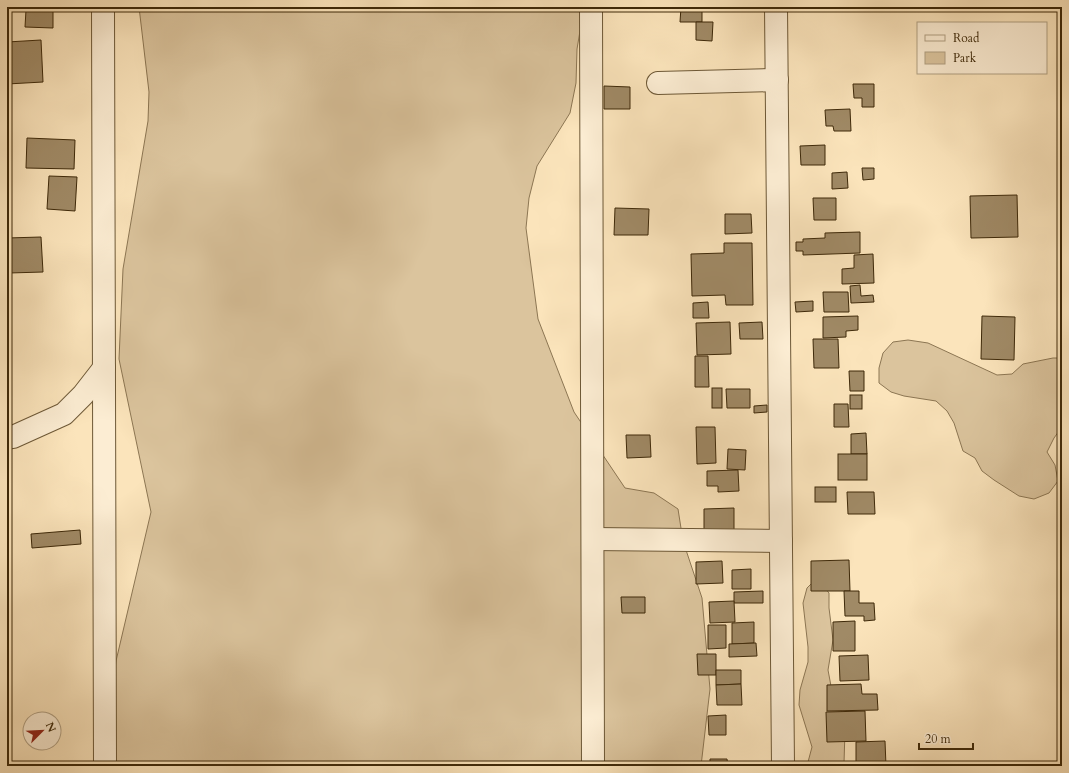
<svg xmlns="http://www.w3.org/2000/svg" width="1069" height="773" font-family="Cardo,serif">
  <rect width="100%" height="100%" fill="#fbe4bb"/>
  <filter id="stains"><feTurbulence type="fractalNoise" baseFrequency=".005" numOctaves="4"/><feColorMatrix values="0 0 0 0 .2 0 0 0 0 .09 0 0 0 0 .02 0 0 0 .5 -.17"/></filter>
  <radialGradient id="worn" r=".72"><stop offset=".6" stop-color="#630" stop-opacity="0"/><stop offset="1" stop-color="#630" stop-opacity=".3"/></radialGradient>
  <g fill="#dbc49d" stroke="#8c7653">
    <polygon points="139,7 584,7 577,49 576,83 570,113 537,166 529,198 526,228 538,319 574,412 625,488 654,493 678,509 683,541 702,598 710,689 701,766 107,766 108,723 116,661 151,512 119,359 123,269 148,121 149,92"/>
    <polygon points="908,340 928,343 997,375 1012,374 1023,364 1053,358 1062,358 1062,427 1054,438 1047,452 1055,465 1058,481 1049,493 1034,499 1019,496 994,480 982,471 975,458 963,451 954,423 947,411 936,401 904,396 891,392 879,383 879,368 883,353 893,342"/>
    <polygon points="817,578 829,593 829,608 833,640 828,670 831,686 842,713 845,730 844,763 842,766 808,766 808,762 812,747 799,705 800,690 808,662 808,647 803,603 807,588"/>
  </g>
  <g fill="#a08a66" stroke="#3e2909">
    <polygon points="681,7 702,7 702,22 680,22"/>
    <polygon points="26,10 53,11 53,28 25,27"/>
    <polygon points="696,22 713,22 712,41 696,40"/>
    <polygon points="41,40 43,82 7,84 7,42"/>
    <polygon points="853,84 874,84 874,107 862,107 862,98 854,98"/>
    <polygon points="604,86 630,87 630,109 604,109"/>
    <polygon points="850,109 851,131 834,131 833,126 826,126 825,110"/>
    <polygon points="27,138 75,140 74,169 26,168"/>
    <polygon points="825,145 825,165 801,165 800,146"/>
    <polygon points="862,168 874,168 874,179 863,180"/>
    <polygon points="847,172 848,188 832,189 832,173"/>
    <polygon points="49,176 77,177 75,211 47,209"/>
    <polygon points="1017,195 1018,237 971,238 970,196"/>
    <polygon points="813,198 836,198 836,220 814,220"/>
    <polygon points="615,208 649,209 648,235 614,235"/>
    <polygon points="725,214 751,214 752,233 725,234"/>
    <polygon points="860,232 860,253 803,255 803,251 796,251 796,242 803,242 803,239 825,238 825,233"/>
    <polygon points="41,237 43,272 9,273 7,238"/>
    <polygon points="724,243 752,243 753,305 726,305 725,295 692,296 691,254 724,253"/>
    <polygon points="873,254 874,283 842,284 842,269 854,268 854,255"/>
    <polygon points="860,285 861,296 873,295 874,302 851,303 850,286"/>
    <polygon points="823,292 848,292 849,312 824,312"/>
    <polygon points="813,301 813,311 796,312 795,302"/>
    <polygon points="708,302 709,318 693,318 693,303"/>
    <polygon points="858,316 858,330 846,331 846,337 823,338 823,317"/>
    <polygon points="982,316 1015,317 1014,360 981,359"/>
    <polygon points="730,322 731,354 697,355 696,323"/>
    <polygon points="762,322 763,339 740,339 739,323"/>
    <polygon points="813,339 838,339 839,368 814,368"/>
    <polygon points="695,356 708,356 709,387 695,387"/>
    <polygon points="849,371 864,371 864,391 850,391"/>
    <rect x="712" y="388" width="10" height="20"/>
    <polygon points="726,389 750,389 750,408 727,408"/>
    <rect x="850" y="395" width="12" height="14"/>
    <polygon points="834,404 848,404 849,427 834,427"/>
    <polygon points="767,405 767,412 754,413 754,406"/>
    <polygon points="696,427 715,427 716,463 697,464"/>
    <polygon points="866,433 867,454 851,454 851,434"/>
    <polygon points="626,435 650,435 651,457 627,458"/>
    <polygon points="728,449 746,450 745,470 727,469"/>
    <rect x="838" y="454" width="29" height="26"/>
    <polygon points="738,470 739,491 718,492 718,486 707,486 707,471"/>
    <rect x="815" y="487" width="21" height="15"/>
    <polygon points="847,492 874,492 875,514 848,514"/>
    <polygon points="734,508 734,530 704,530 704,509"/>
    <polygon points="80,530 81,544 32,548 31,534"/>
    <polygon points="849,560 850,591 811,591 811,561"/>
    <polygon points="722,561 723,583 696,584 696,562"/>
    <polygon points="751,569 751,589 732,589 732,570"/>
    <polygon points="763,591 763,603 734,603 734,592"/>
    <polygon points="844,591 859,591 859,603 874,603 875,620 864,621 864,616 845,616"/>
    <polygon points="621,597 645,597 645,613 622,613"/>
    <polygon points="734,601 735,622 710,623 709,602"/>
    <polygon points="855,621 855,651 833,651 833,622"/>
    <polygon points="754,622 754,643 732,644 732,623"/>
    <polygon points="708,625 726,625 726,648 708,649"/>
    <polygon points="756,643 757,656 729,657 729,644"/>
    <polygon points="697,654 716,654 716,675 698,675"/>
    <polygon points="868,655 869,680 840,681 839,656"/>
    <polygon points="716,670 741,670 741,684 716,685"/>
    <polygon points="741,684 742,705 717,705 716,685"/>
    <polygon points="861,684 862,694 877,694 878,710 827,711 827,685"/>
    <polygon points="865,711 866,741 827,742 826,712"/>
    <polygon points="726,715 726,735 709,735 708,716"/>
    <polygon points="885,741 886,766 856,766 856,742"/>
    <polygon points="710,759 727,759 728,766 710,766"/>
  </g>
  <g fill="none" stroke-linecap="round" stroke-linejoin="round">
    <defs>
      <g id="minor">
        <polyline points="103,7 105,766"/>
        <polyline points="591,7 593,766"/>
        <polyline points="776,7 783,766"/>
        <polyline points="658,83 777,80"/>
        <polyline points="7,438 13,437 64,414 83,395 104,368"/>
        <polyline points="593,539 781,541"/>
      </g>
    </defs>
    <use href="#minor" stroke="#6d5836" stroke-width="24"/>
    <use href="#minor" stroke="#fcedd3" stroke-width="22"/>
  </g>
  <rect width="1069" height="773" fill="none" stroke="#fbe4bb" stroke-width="24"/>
  <rect x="8" y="8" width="1053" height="757" fill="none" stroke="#3e2909" stroke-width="2"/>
  <rect x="12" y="12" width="1045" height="749" fill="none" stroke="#3e2909"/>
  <rect x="917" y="22" width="130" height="52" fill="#fcedd3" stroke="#b09f82"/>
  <rect x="925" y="35" width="20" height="6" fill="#fcedd3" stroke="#b09f82"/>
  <text x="953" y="42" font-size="12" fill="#3e2909">Road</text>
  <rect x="925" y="52" width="20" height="12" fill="#dbc49d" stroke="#b09f82"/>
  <text x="953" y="62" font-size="12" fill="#3e2909">Park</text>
  <g transform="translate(42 731) rotate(66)"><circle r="19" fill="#fcedd3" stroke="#b09f82"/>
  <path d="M0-3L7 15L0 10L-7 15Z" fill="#8f2418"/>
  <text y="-6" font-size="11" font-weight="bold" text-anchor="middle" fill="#3e2909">N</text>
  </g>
  <path d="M919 743v6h54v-6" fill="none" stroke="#3e2909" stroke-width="2"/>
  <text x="925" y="743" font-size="12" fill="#3e2909" stroke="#fcedd3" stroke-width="3" paint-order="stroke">20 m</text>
  <rect width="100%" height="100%" filter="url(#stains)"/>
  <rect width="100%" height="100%" fill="url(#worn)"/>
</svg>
